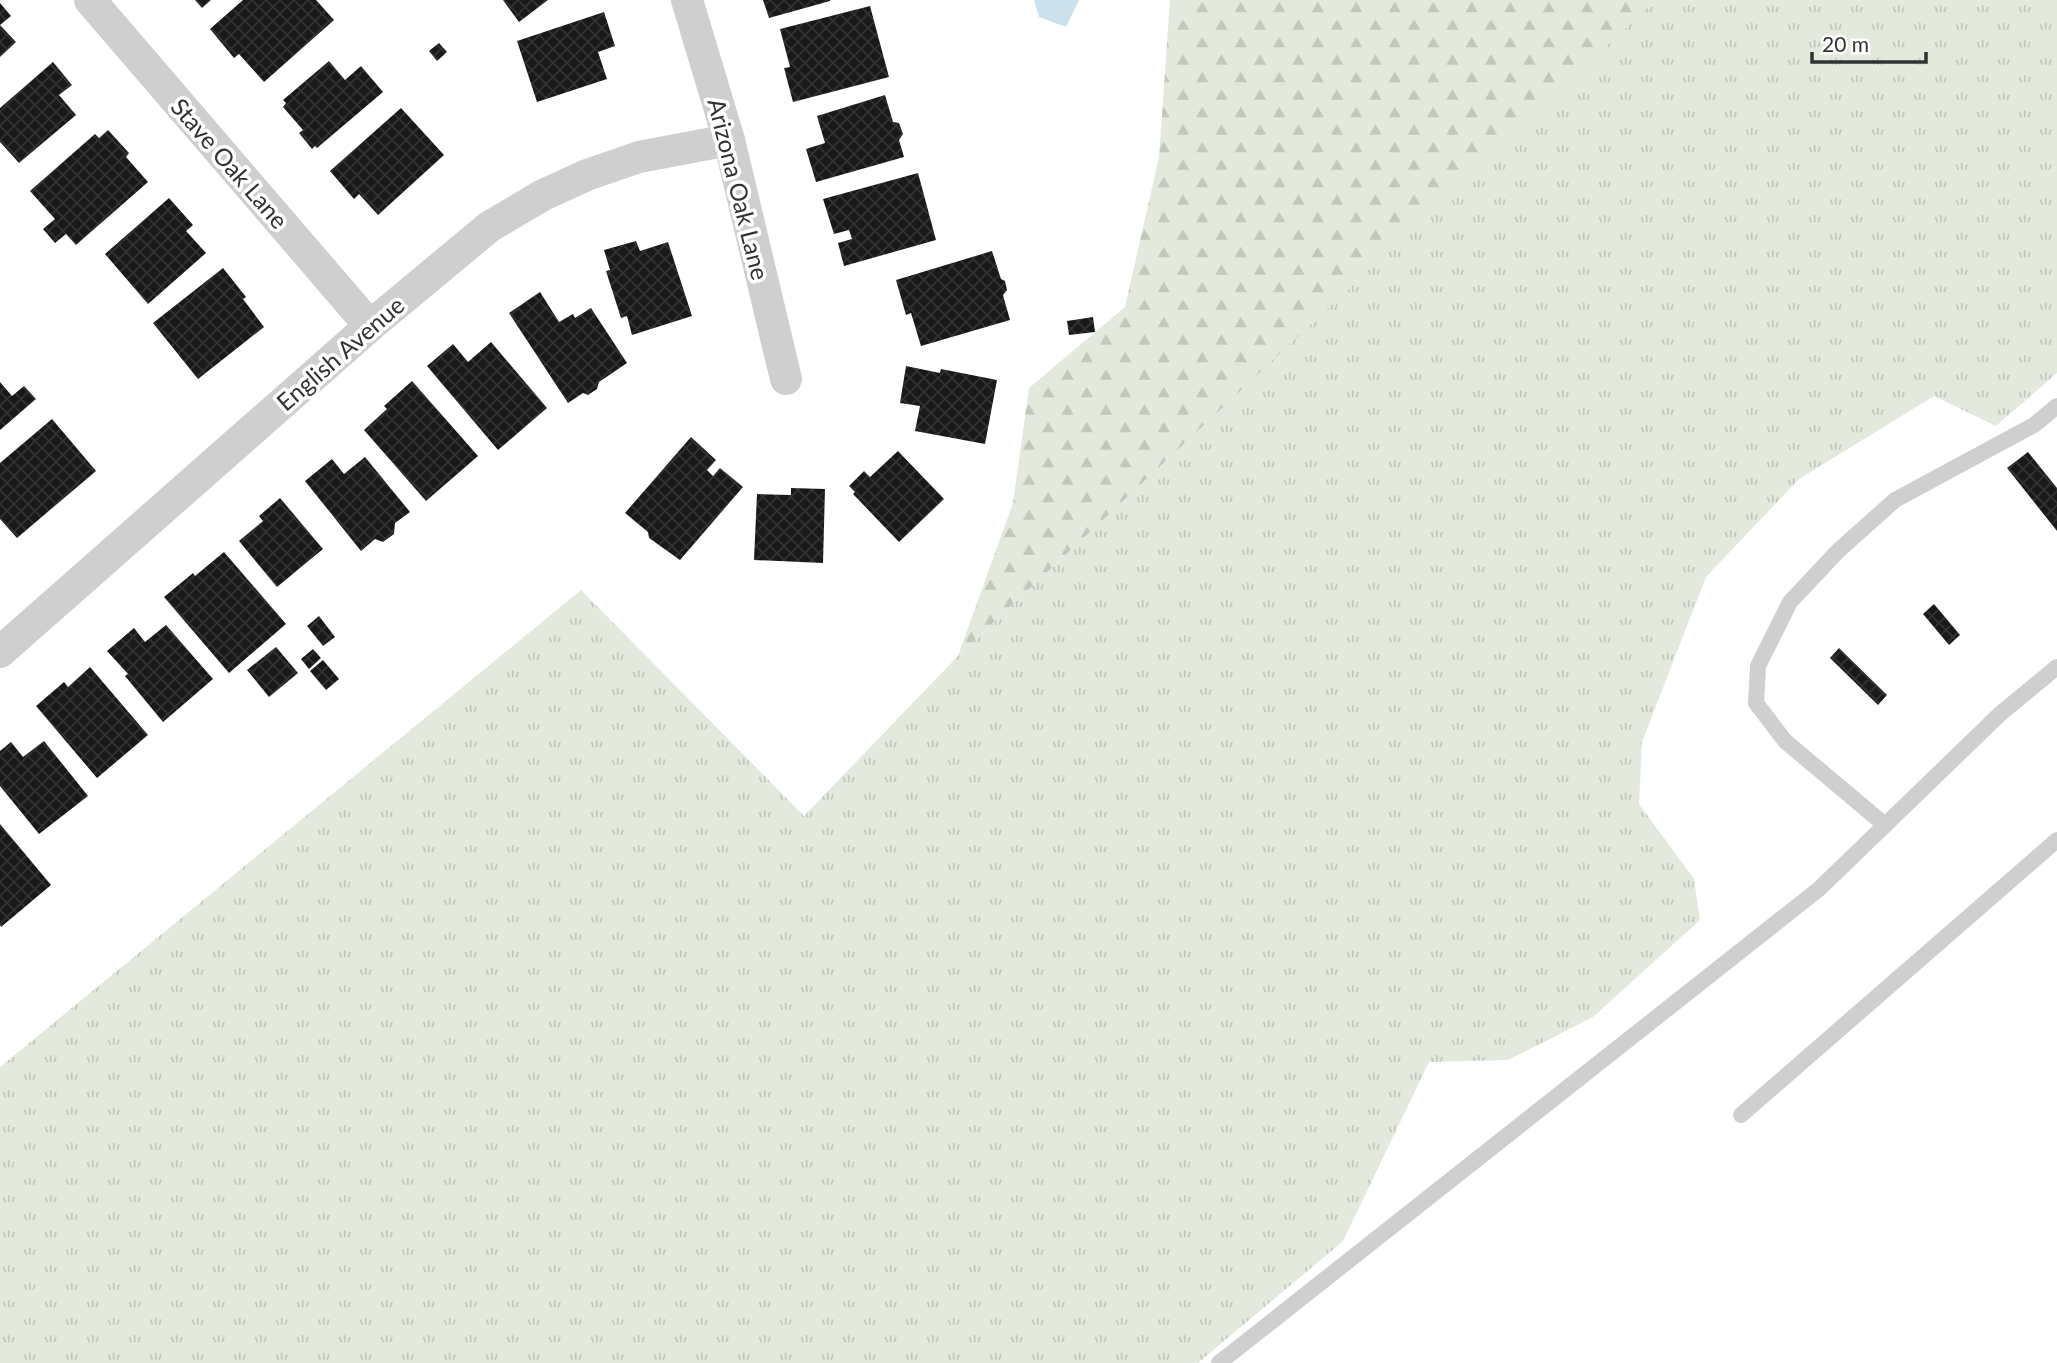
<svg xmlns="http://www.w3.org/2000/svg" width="2057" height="1363" font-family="Lato,sans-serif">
  <defs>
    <pattern id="grass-tufts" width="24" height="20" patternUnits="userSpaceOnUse" patternTransform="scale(1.75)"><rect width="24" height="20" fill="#e3e9dc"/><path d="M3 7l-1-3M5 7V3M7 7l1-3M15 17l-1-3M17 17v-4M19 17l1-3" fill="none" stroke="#c3c8bd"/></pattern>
    <pattern id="forest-firs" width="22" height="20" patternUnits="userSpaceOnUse" patternTransform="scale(1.75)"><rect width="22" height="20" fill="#e3e9dc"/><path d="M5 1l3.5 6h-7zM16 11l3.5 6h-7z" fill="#c3c8bd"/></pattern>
    <pattern id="building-cross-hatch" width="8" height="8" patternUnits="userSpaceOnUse" patternTransform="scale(1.75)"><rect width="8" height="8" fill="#191919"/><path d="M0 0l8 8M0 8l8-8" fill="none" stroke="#323232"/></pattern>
  </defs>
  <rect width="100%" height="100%" fill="#fff"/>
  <polygon fill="url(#grass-tufts)" points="1654,0 2057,0 2057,373 1996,426 1934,396 1799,479 1706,577 1642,742 1639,804 1694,879 1700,920 1593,1017 1508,1060 1429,1062 1343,1241 1198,1363 0,1363 0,1067 581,590 804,816 958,656"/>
  <polygon fill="url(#forest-firs)" points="1170,0 1656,0 958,656 1013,503 1029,388 1125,307 1159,157"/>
  <polygon fill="#cce1eb" points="1034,0 1079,0 1066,27 1039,17"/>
  <g fill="url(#building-cross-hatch)">
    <polygon points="195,0 211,0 202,8"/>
    <polygon points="243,0 316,0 334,20 264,82 239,54 234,58 210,29"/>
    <polygon points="503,0 548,0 519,22"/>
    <polygon points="763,0 830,0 830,1 769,18"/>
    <polygon points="0,3 11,16 0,25 16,42 0,57"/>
    <polygon points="870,6 889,77 793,102 784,68 790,67 780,29"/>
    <polygon points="604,12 615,46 598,52 607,79 537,102 517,41"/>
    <polygon points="439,43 447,52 437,61 429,51"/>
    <polygon points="329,61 345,80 361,66 383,92 317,148 315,146 312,149 299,133 303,130 283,107 286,103 283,100"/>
    <polygon points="53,62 72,85 59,95 76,115 19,163 0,142 0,108"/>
    <polygon points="885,95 893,122 899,123 903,134 899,140 904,157 816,182 806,149 825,143 817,116"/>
    <polygon points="401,108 444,155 378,215 359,194 354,199 330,171"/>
    <polygon points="108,130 129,153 126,157 148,182 76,245 66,234 55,243 43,229 55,219 30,191 95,134 99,138"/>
    <polygon points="918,173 936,240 844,266 838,243 852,239 849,230 834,234 823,199"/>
    <polygon points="169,198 193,225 186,231 206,253 148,304 105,254"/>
    <polygon points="636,241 640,251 668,242 692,316 632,335 627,316 621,318 606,271 610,270 604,250"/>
    <polygon points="992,251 1001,279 1005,281 1007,290 1003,295 1010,320 921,346 911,313 906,315 896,280"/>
    <polygon points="223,268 246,297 243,299 264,327 198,379 153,323"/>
    <polygon points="540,292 559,322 573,314 575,318 591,308 627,363 599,382 597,389 588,395 583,393 568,403 509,313"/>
    <polygon points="1093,317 1095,332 1069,335 1067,321"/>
    <polygon points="491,342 547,408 498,450 427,366 453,344 468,362"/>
    <polygon points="906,366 940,373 941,369 997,380 985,444 915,431 920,406 900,403"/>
    <polygon points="412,381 478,456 426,501 364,430 387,409 384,406"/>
    <polygon points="0,382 12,396 24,386 36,399 0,430"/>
    <polygon points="52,419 96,471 17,538 0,519 0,463"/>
    <polygon points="691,437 716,460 707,470 713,476 720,468 743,487 680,560 649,538 648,532 625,513"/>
    <polygon points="898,451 944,499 899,542 853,494 855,492 849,486 864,471 870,477"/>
    <polygon points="2028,452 2057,488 2057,531 2007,468"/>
    <polygon points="365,457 410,512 395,523 394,534 383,542 375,539 361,551 305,481 332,459 344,474"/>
    <polygon points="791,488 825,489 823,563 754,560 757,494 791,495"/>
    <polygon points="280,498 323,549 277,587 239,541 263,521 259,516"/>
    <polygon points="224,552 286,624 229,673 164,597 193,573 195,576"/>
    <polygon points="1934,604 1960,635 1949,645 1923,614"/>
    <polygon points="319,616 335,637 323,646 307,626"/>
    <polygon points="166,625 213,679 163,722 125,676 128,674 107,651 134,628 145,642"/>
    <polygon points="276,647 298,673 269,697 247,670"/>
    <polygon points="1839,648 1887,695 1878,705 1830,658"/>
    <polygon points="313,649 321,658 309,669 301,659"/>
    <polygon points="323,660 339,679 326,690 310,671"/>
    <polygon points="90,667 148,735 97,778 36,706 64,682 68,687"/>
    <polygon points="44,741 88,796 39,834 0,786 0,751 11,742 23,757"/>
    <polygon points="0,824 51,885 1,927 0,925"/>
  </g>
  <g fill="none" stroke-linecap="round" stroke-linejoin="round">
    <g stroke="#cfcfcf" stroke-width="16">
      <polyline points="1885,825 1785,741 1756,703 1758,666 1790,602 1838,551 1895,500 2034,425 2057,406"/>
      <polyline points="1741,1115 2057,840"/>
      <polyline points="1219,1363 1819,889 2000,714 2057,667"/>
    </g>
    <g stroke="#cfcfcf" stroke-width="32">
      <polyline points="90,0 370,326"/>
      <polyline points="687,0 729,140 786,379"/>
      <polyline points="0,652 370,326 489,227 543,195 587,175 639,157 729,140"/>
    </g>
  </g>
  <g text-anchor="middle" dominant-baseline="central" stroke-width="7" stroke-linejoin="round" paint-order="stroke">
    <g font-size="24" fill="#323232" stroke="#fff">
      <text transform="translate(230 163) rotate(49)">Stave Oak Lane</text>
      <text transform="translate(739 189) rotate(76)">Arizona Oak Lane</text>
      <text transform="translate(340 353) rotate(-41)">English Avenue</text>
    </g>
  </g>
  <path d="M1812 52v10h114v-10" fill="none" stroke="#323232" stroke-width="3.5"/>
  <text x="1822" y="52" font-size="21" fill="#323232" stroke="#ffffff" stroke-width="5" paint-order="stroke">20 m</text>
</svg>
